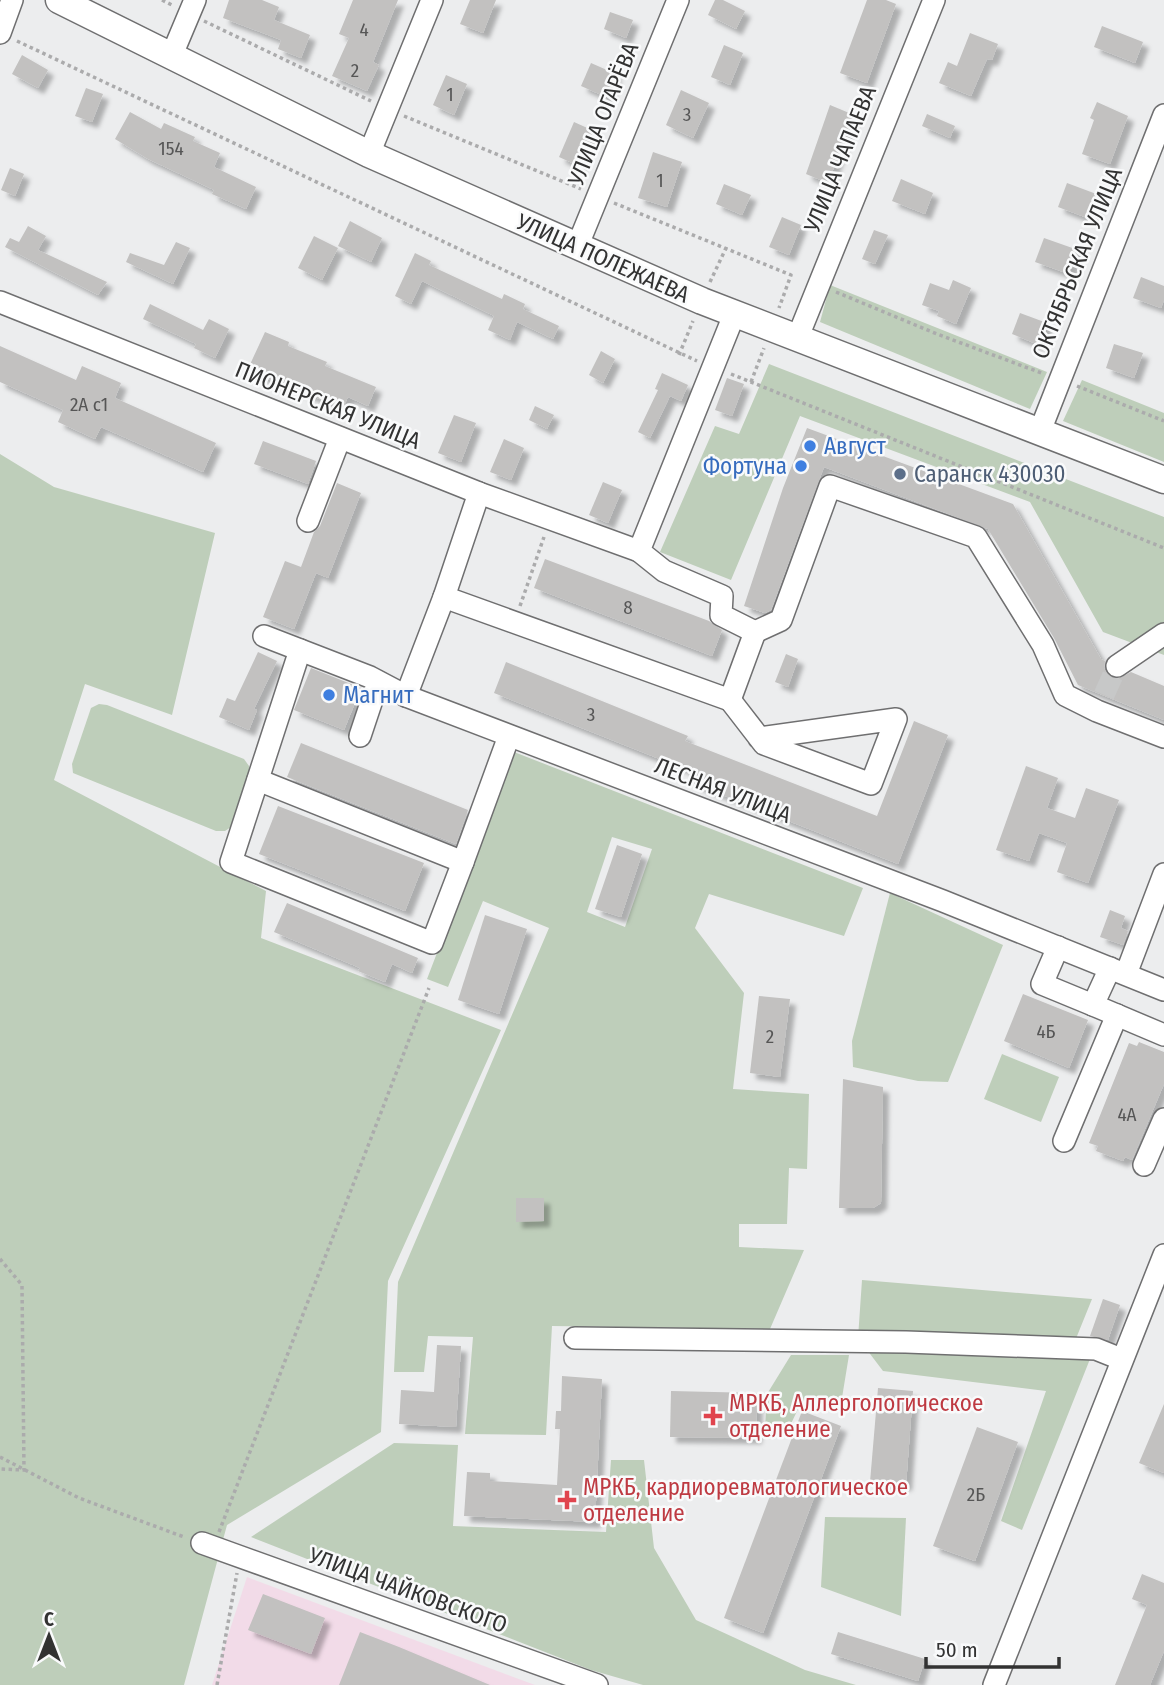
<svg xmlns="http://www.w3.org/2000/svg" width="1164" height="1685" font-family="'Fira Sans Condensed',sans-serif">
  <defs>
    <filter id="shadow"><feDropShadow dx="6" dy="6" stdDeviation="2" flood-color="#0004"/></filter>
  </defs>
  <rect width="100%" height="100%" fill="#ecedee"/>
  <polygon fill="#f2dbe8" points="247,1577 535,1685 212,1685"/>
  <g fill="#beceba" fill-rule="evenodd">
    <polygon points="830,285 1047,372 1030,409 820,322"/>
    <polygon points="769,364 1164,517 1164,655 1103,632 1030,502 800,416 731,580 660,552 715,426 739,434"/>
    <polygon points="1082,380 1164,413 1164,462 1063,421"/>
    <polygon points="0,454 54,487 215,533 172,715 85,684 54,780 266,891 261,938 501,1030 388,1281 381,1432 227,1525 184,1685 0,1685"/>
    <polygon points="99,704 107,705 244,759 249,766 251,776 231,827 225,831 216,831 73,773 72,764 91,708"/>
    <path d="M514 752 863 888 844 936 709 894 695 928 744 993 733 1089 809 1094 807 1169 789 1168 787 1224H739V1247L804 1250 770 1329 552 1326 546 1435 465 1434 473 1337 428 1336 424 1372H394L398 1282 549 928 483 901 448 987 427 979ZM612 837 652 849 625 927 587 912Z"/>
    <polygon points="890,893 1003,945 948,1082 918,1081 853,1067 852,1041"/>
    <polygon points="1002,1054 1059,1077 1041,1122 984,1099"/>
    <polygon points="862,1280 1092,1299 1073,1346 1092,1354 1022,1530 1001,1521 1046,1391 883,1371 858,1338"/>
    <polygon points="791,1355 849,1355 840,1410 799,1407 788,1430 765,1429 767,1394"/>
    <polygon points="394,1443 458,1445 453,1526 606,1532 611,1460 644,1460 654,1548 696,1620 805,1670 856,1685 643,1685 591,1670 251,1537"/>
    <polygon points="825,1517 906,1518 901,1616 821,1587"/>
  </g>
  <g fill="#c2c1c0" filter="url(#shadow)">
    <polygon points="229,0 262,0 279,7 274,20 310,35 301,58 278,49 281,40 223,18"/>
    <polygon points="353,0 398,0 373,62 379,65 367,91 332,76 349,38 339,34"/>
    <polygon points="470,0 496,0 483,33 460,24"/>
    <polygon points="715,0 723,0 745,11 736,29 708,15"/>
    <polygon points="867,0 886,0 896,4 867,83 840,73"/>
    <polygon points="610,12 633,20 626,38 604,29"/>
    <polygon points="1102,26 1143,42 1135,63 1094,47"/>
    <polygon points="970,33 998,44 992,60 987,59 971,96 939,83 948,62 957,66"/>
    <polygon points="724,45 743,53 730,85 711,77"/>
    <polygon points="22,55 48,70 38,88 12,74"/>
    <polygon points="591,63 616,74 606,97 581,86"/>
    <polygon points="446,75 467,84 454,115 433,105"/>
    <polygon points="86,88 103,94 92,122 75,116"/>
    <polygon points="681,90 709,103 693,138 666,125"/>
    <polygon points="1097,102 1128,116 1110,164 1082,154 1094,120 1090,118"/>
    <polygon points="830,105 854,115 828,183 806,174"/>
    <polygon points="130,112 161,129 164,123 195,137 193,141 220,153 214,167 256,187 246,209 212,194 214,190 148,159 115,139"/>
    <polygon points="927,114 955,126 950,138 922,126"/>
    <polygon points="574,122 594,131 579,166 559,157"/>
    <polygon points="653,152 682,162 667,207 638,198"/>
    <polygon points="10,168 24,174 15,196 1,190"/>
    <polygon points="901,179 933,193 925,214 892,201"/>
    <polygon points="1067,183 1099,195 1090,219 1058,207"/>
    <polygon points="724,184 751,195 742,215 716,204"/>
    <polygon points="782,217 801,225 789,255 769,247"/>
    <polygon points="350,221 382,238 371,262 338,246"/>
    <polygon points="28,226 46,236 38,250 107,282 98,295 5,247 10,238 19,242"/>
    <polygon points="874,230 888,235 875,264 862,259"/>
    <polygon points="314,236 338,248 322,280 298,268"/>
    <polygon points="1044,238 1078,250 1069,274 1035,262"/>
    <polygon points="176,242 190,248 173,284 126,262 130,253 164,265"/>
    <polygon points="415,253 431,261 429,265 502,299 504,294 525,304 523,309 559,326 553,339 517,322 510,340 488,330 494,316 422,281 411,304 395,296"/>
    <polygon points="1141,277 1164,286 1164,300 1161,308 1133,298"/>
    <polygon points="953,280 971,288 956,324 937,316 939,311 922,305 930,283 949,290"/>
    <polygon points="150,304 203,330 209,319 229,329 215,358 194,348 196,344 143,319"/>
    <polygon points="1020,313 1047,323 1039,345 1012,334"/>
    <polygon points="265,332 289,342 288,346 327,362 325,366 376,387 368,406 348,397 343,408 247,371"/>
    <polygon points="1114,344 1143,353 1134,378 1106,368"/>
    <polygon points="0,346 76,380 82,366 121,383 115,398 216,443 203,472 101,427 95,439 58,422 63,410 0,382"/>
    <polygon points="601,351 615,359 603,383 589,375"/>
    <polygon points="662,373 688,385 681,401 670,396 650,438 638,432 658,390 655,389"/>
    <polygon points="727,378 744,384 732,416 715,410"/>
    <polygon points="535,406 554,415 547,429 529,420"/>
    <polygon points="454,415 476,423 461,462 438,453"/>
    <polygon points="807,428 1013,504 1101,659 1105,661 1104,668 1107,674 1117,679 1131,672 1164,686 1164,720 1078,685 1054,638 988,529 824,467 771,610 765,613 744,606 783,488"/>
    <polygon points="504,439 524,448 511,480 490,472"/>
    <polygon points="263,441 316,461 308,484 254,464"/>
    <polygon points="603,482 622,490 608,523 589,515"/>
    <polygon points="337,483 361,493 328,578 316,573 294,629 263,617 285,561 301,567 314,532 320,526"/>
    <polygon points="545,559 709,621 722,630 712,656 534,588"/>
    <polygon points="258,652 277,661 254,709 257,710 249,730 219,717 227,698 235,701"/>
    <polygon points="786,654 798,659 788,687 775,682"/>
    <polygon points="506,662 688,736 685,741 877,816 914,721 948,735 898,864 694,784 697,774 494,693"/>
    <polygon points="311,668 361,688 344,730 294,710"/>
    <polygon points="301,743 468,810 456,844 287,777"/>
    <polygon points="1026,766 1058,778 1047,808 1075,818 1086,788 1119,800 1088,883 1057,872 1067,843 1039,833 1029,861 996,850"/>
    <polygon points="278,806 424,863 405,911 259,854"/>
    <polygon points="617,845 642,854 621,917 595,909"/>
    <polygon points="287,903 418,958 412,973 392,964 385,982 358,971 360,968 274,932"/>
    <polygon points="1110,910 1125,916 1121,928 1128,931 1123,945 1100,937"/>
    <polygon points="485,915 527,929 499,1014 458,1000"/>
    <polygon points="1023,994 1088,1020 1069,1068 1004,1041"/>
    <polygon points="759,996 790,999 780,1077 750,1073"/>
    <polygon points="1139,1042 1164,1052 1164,1084 1132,1160 1125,1157 1123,1161 1096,1151 1098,1146 1089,1143 1129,1043 1137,1046"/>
    <polygon points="843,1079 883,1087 881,1203 873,1208 839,1208"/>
    <polygon points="516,1198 544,1198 544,1221 516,1222"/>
    <polygon points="1103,1299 1120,1305 1108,1340 1090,1336"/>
    <polygon points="437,1345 461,1346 456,1427 399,1424 401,1390 434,1392"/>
    <polygon points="562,1376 602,1379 595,1522 464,1516 467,1472 490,1473 490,1481 557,1485 560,1429 555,1429 556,1411 561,1411"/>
    <polygon points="878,1388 913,1391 906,1485 870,1482"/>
    <polygon points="671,1391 757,1393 756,1438 670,1437"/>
    <polygon points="1164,1404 1164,1473 1139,1463"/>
    <polygon points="802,1411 841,1426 763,1633 724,1618"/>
    <polygon points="977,1427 1018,1442 975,1561 933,1546"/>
    <polygon points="1142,1574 1164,1583 1164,1651 1150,1685 1115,1685 1147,1605 1132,1599"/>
    <polygon points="263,1594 325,1618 311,1654 248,1630"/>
    <polygon points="360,1632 399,1647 490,1685 339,1685"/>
    <polygon points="838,1632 925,1659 918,1681 831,1654"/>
  </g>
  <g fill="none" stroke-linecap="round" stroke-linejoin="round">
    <polyline stroke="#c7c8c8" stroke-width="21" stroke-dasharray="21 10" stroke-linecap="butt" points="1104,695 1117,666"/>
    <defs>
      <g id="minor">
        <polyline points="0,33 12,0"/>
        <polyline points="171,57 195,0"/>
        <polyline points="369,154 432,0"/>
        <polyline points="577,247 678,0"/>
        <polyline points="0,302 479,493 639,551"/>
        <polyline points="734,315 639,551 664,571 722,596 721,615 755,632 781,620 830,486 976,537 1043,645 1065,695 1097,711 1164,737"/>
        <polyline points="797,339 934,0"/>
        <polyline points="1040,431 1164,115"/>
        <polyline points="308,521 340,438"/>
        <polyline points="444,597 479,493"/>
        <polyline points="264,636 370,677 406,696 943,901 1164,990"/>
        <polyline points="300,650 231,862 432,943 463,862"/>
        <polyline points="1117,666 1164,634"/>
        <polyline points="406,696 444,597 730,700 755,632"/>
        <polyline points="730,700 764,744 871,784 896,719 759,738"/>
        <polyline points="360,736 378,682"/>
        <polyline points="258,780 463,862 509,736"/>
        <polyline points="1058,947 1042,984 1093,1005"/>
        <polyline points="1110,968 1093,1005 1164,1035"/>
        <polyline points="1126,974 1164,874"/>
        <polyline points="1064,1141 1117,1015"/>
        <polyline points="1144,1165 1164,1119"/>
        <polyline points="575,1338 906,1342 1096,1349 1121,1359"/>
        <polyline points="202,1543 597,1685"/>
        <polyline points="994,1685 1164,1255"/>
      </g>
      <polyline id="major" points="59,0 369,154 702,301 1164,480"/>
    </defs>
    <use href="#minor" stroke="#6f6f70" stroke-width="24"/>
    <use href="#major" stroke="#6f6f70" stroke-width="29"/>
    <g stroke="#ababac" stroke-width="3.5" stroke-dasharray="3.5 3.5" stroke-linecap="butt">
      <polyline points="162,0 172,5"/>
      <polyline points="204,21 371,101"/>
      <polyline points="17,41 697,361"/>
      <polyline points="404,116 581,189"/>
      <polyline points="614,203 791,275 779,308"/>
      <polyline points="710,282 726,248"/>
      <polyline points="836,292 937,334 1044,374"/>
      <polyline points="679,355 693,321"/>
      <polyline points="731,374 1164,548"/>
      <polyline points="751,382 764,348"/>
      <polyline points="1077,386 1164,421"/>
      <polyline points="520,606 544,537"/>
      <polyline points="0,1259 22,1285 24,1470 0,1469"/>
      <polyline points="0,1457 79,1498 184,1537"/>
      <polyline points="219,1532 429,988"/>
      <polyline points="217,1685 237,1573"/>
    </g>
    <use href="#minor" stroke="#fff" stroke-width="21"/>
    <use href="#major" stroke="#fff" stroke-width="26"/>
  </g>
  <g fill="#3f7fe0" stroke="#f9fafb" stroke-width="2.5">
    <circle cx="810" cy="446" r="7"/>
    <circle cx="801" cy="466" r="7"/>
    <circle cx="329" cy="695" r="7"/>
  </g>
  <circle fill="#5c6f8a" stroke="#f9fafb" stroke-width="2.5" cx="900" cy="474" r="7"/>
  <g fill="#e0444e" stroke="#f9fafb" stroke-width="2.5">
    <path d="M709.5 1405.5h7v7h7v7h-7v7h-7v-7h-7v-7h7z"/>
    <path d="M563.5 1489.5h7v7h7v7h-7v7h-7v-7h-7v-7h7z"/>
  </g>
  <g text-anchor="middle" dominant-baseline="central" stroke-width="5" stroke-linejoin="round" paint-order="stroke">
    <g font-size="19" fill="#565656">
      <text x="364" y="29">4</text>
      <text x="355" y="70">2</text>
      <text x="450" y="94">1</text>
      <text x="687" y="114">3</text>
      <text x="171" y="148">154</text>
      <text x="660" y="180">1</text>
      <text x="89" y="404">2А с1</text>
      <text x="628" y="607">8</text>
      <text x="591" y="714">3</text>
      <text x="1046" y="1031">4Б</text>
      <text x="770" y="1036">2</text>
      <text x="1127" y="1114">4А</text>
      <text x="976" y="1494">2Б</text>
    </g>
    <g font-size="23" fill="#323232" stroke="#f9fafb">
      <text transform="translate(603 114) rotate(-68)">УЛИЦА ОГАРЁВА</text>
      <text transform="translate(840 159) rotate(-68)">УЛИЦА ЧАПАЕВА</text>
      <text transform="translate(603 258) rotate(24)">УЛИЦА ПОЛЕЖАЕВА</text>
      <text transform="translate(1077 263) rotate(-68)">ОКТЯБРЬСКАЯ УЛИЦА</text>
      <text transform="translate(328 405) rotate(22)">ПИОНЕРСКАЯ УЛИЦА</text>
      <text transform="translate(723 790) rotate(21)">ЛЕСНАЯ УЛИЦА</text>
      <text transform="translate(408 1590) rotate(20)">УЛИЦА ЧАЙКОВСКОГО</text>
    </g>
    <g font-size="23" fill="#366cbe" stroke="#f9fafb" text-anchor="start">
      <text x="824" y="446">Август</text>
      <text x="787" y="466" text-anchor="end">Фортуна</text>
      <text x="343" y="695">Магнит</text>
    </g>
    <g font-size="23" fill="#4e5e75" stroke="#f9fafb" text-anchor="start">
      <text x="914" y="474">Саранск 430030</text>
    </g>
    <g font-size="23" fill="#be3a42" stroke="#f9fafb" text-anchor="start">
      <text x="729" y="1403">МРКБ, Аллергологическое<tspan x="729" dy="26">отделение</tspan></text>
      <text x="583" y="1487">МРКБ, кардиоревматологическое<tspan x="583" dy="26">отделение</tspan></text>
    </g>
  </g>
  <g transform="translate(49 1636)" stroke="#f9fafb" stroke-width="5" paint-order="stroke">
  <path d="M0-5L12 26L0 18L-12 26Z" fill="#323232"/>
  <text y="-10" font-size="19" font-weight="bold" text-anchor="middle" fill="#323232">С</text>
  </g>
  <path d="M926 1657v10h133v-10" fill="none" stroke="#323232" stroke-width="3.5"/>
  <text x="936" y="1657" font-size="21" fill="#323232" stroke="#f9fafb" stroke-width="5" paint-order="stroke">50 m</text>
</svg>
